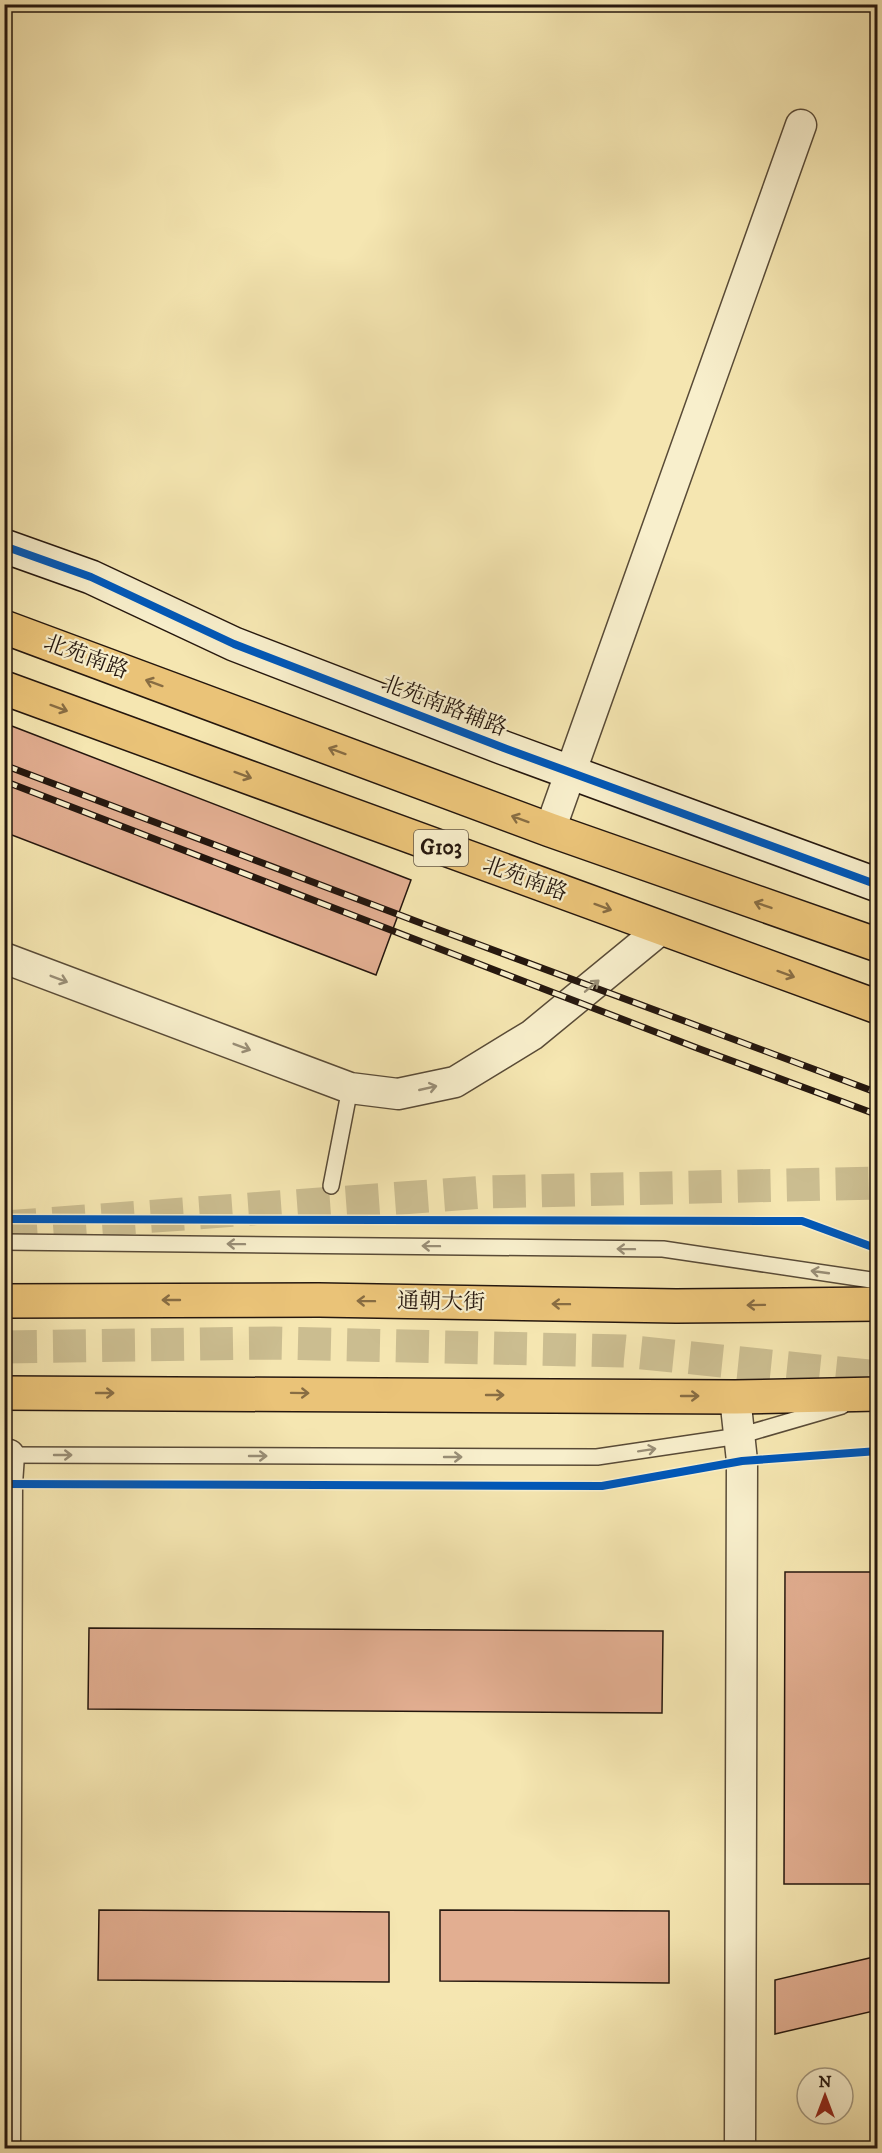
<svg xmlns="http://www.w3.org/2000/svg" width="882" height="2153" font-family="'IM FELL DW Pica','Noto Serif SC',serif">
  <rect width="100%" height="100%" fill="#f5e6b1"/>
  <filter id="stains"><feTurbulence type="fractalNoise" baseFrequency=".00333" numOctaves="4"/><feColorMatrix values="0 0 0 0 .2 0 0 0 0 .09 0 0 0 0 .02 0 0 0 .5 -.17"/></filter>
  <radialGradient id="worn" r=".72"><stop offset=".6" stop-color="#630" stop-opacity="0"/><stop offset="1" stop-color="#630" stop-opacity=".3"/></radialGradient>
  <g fill="#e2ae91" stroke="#25170e" stroke-width="1.5">
    <polygon points="4,723 411,880 376,975 4,832"/>
    <polygon points="785,1572 876,1572 876,1884 784,1884"/>
    <polygon points="89,1628 663,1631 662,1713 88,1709"/>
    <polygon points="99,1910 389,1912 389,1982 98,1980"/>
    <polygon points="440,1910 669,1911 669,1983 440,1981"/>
    <polygon points="878,1956 878,2010 775,2034 775,1980"/>
  </g>
  <g fill="none" stroke-linecap="round" stroke-linejoin="round">
    <g stroke="#cbbd90" stroke-width="33" stroke-dasharray="33 16" stroke-linecap="butt">
      <polyline points="4,1227 485,1192 878,1183"/>
      <polyline points="4,1347 274,1343 624,1351 878,1377"/>
    </g>
    <defs>
      <g id="lane">
        <polyline points="331,1186 350,1088"/>
        <polyline points="4,1242 663,1249 878,1281"/>
        <polyline points="4,1455 597,1457 739,1436 842,1406"/>
      </g>
      <g id="street">
        <polyline points="550,830 801,125"/>
        <polyline points="4,958 350,1088 398,1094 455,1082 532,1035 661,929"/>
        <polyline points="735,1397 742,1461 740,2148"/>
        <polyline points="5,2148 7,1484 9,1455"/>
      </g>
      <polyline id="secondary" points="4,546 91,577 234,644 504,748 878,885"/>
      <g id="primary">
        <polyline points="4,1301 319,1300 676,1306 878,1304"/>
        <polyline points="4,1393 735,1397 878,1394"/>
      </g>
      <g id="highway">
        <polyline points="4,627 550,830 878,945"/>
        <polyline points="4,688 878,1007"/>
      </g>
    </defs>
    <use href="#lane" stroke="#594b37" stroke-width="18"/>
    <use href="#street" stroke="#594b37" stroke-width="33"/>
    <use href="#secondary" stroke="#25170e" stroke-width="36"/>
    <use href="#primary" stroke="#25170e" stroke-width="36"/>
    <use href="#highway" stroke="#25170e" stroke-width="36"/>
    <use href="#lane" stroke="#f8efcc" stroke-width="15"/>
    <use href="#street" stroke="#f8efcc" stroke-width="30"/>
    <use href="#secondary" stroke="#f8efcc" stroke-width="33"/>
    <use href="#primary" stroke="#eac378" stroke-width="33"/>
    <use href="#highway" stroke="#eac378" stroke-width="33"/>
    <defs>
      <g id="rail">
        <polyline points="4,765 426,925 878,1093"/>
        <polyline points="4,781 697,1048 878,1115"/>
      </g>
    </defs>
    <use href="#rail" stroke="#25170e" stroke-width="7"/>
    <use href="#rail" stroke="#f8efcc" stroke-width="4.5" stroke-dasharray="14" stroke-linecap="butt"/>
    <defs>
      <g id="cycleway">
        <polyline points="4,546 91,577 234,644 504,748 878,885"/>
        <polyline points="4,1219 802,1221 878,1249"/>
        <polyline points="4,1484 602,1486 742,1461 878,1451"/>
      </g>
    </defs>
    <use href="#cycleway" stroke="#f8efcc" stroke-width="11"/>
    <use href="#cycleway" stroke="#0057b8" stroke-width="8"/>
  </g>
  <defs><path id="oneway-shaft" d="M-6 0H5M1.5-3L5.5 0L1.5 3" fill="none" stroke-width="1.6" stroke-linecap="round" stroke-linejoin="round" transform="scale(1.5)"/></defs>
  <g stroke="#886d43">
    <use href="#oneway-shaft" transform="translate(154 683) rotate(-160)"/>
    <use href="#oneway-shaft" transform="translate(59 708) rotate(20)"/>
    <use href="#oneway-shaft" transform="translate(337 751) rotate(-160)"/>
    <use href="#oneway-shaft" transform="translate(243 775) rotate(20)"/>
    <use href="#oneway-shaft" transform="translate(520 819) rotate(-160)"/>
    <use href="#oneway-shaft" transform="translate(763 905) rotate(-161)"/>
    <use href="#oneway-shaft" transform="translate(603 907) rotate(20)"/>
    <use href="#oneway-shaft" transform="translate(786 974) rotate(20)"/>
    <use href="#oneway-shaft" transform="translate(171 1300) rotate(180)"/>
    <use href="#oneway-shaft" transform="translate(366 1301) rotate(-179)"/>
    <use href="#oneway-shaft" transform="translate(561 1304) rotate(-179)"/>
    <use href="#oneway-shaft" transform="translate(756 1305) rotate(179)"/>
    <use href="#oneway-shaft" transform="translate(105 1393)"/>
    <use href="#oneway-shaft" transform="translate(300 1393) rotate(1)"/>
    <use href="#oneway-shaft" transform="translate(495 1395)"/>
    <use href="#oneway-shaft" transform="translate(690 1396)"/>
  </g>
  <g stroke="#998e76">
    <use href="#oneway-shaft" transform="translate(59 979) rotate(21)"/>
    <use href="#oneway-shaft" transform="translate(592 986) rotate(-39)"/>
    <use href="#oneway-shaft" transform="translate(242 1047) rotate(21)"/>
    <use href="#oneway-shaft" transform="translate(428 1088) rotate(-13)"/>
    <use href="#oneway-shaft" transform="translate(236 1244) rotate(-179)"/>
    <use href="#oneway-shaft" transform="translate(431 1246) rotate(-179)"/>
    <use href="#oneway-shaft" transform="translate(626 1249) rotate(-179)"/>
    <use href="#oneway-shaft" transform="translate(820 1272) rotate(-172)"/>
    <use href="#oneway-shaft" transform="translate(647 1450) rotate(-9)"/>
    <use href="#oneway-shaft" transform="translate(63 1455)"/>
    <use href="#oneway-shaft" transform="translate(258 1456)"/>
    <use href="#oneway-shaft" transform="translate(453 1457)"/>
  </g>
  <g text-anchor="middle" dominant-baseline="central" stroke-width="4.5" stroke-linejoin="round" paint-order="stroke">
    <rect fill="#f8efcc" stroke="#645847" stroke-width="1.5" x="414" y="830" width="54" height="36" rx="4.5"/>
    <g font-size="21" font-weight="bold" fill="#25170e">
      <text x="441" y="848">G103</text>
    </g>
    <g font-size="22" fill="#25170e" stroke="#f8efcc">
      <text transform="translate(86 657) rotate(20)">北苑南路</text>
      <text transform="translate(444 706) rotate(21)">北苑南路辅路</text>
      <text transform="translate(525 879) rotate(20)">北苑南路</text>
      <text transform="translate(441 1302) rotate(1)">通朝大街</text>
    </g>
  </g>
  <rect width="882" height="2153" fill="none" stroke="#f5e6b1" stroke-width="24"/>
  <rect x="6" y="6" width="870" height="2141" fill="none" stroke="#25170e" stroke-width="3"/>
  <rect x="12" y="12" width="858" height="2129" fill="none" stroke="#25170e" stroke-width="1.5"/>
  <g transform="translate(825 2096)"><circle r="28" fill="#f8efcc" stroke="#a49980" stroke-width="1.5"/>
  <path d="M0-4.5L10 22L0 15L-10 22Z" fill="#8f2418"/>
  <text y="-9" font-size="16" font-weight="bold" text-anchor="middle" fill="#25170e">N</text>
  </g>
  <rect width="100%" height="100%" filter="url(#stains)"/>
  <rect width="100%" height="100%" fill="url(#worn)"/>
</svg>
